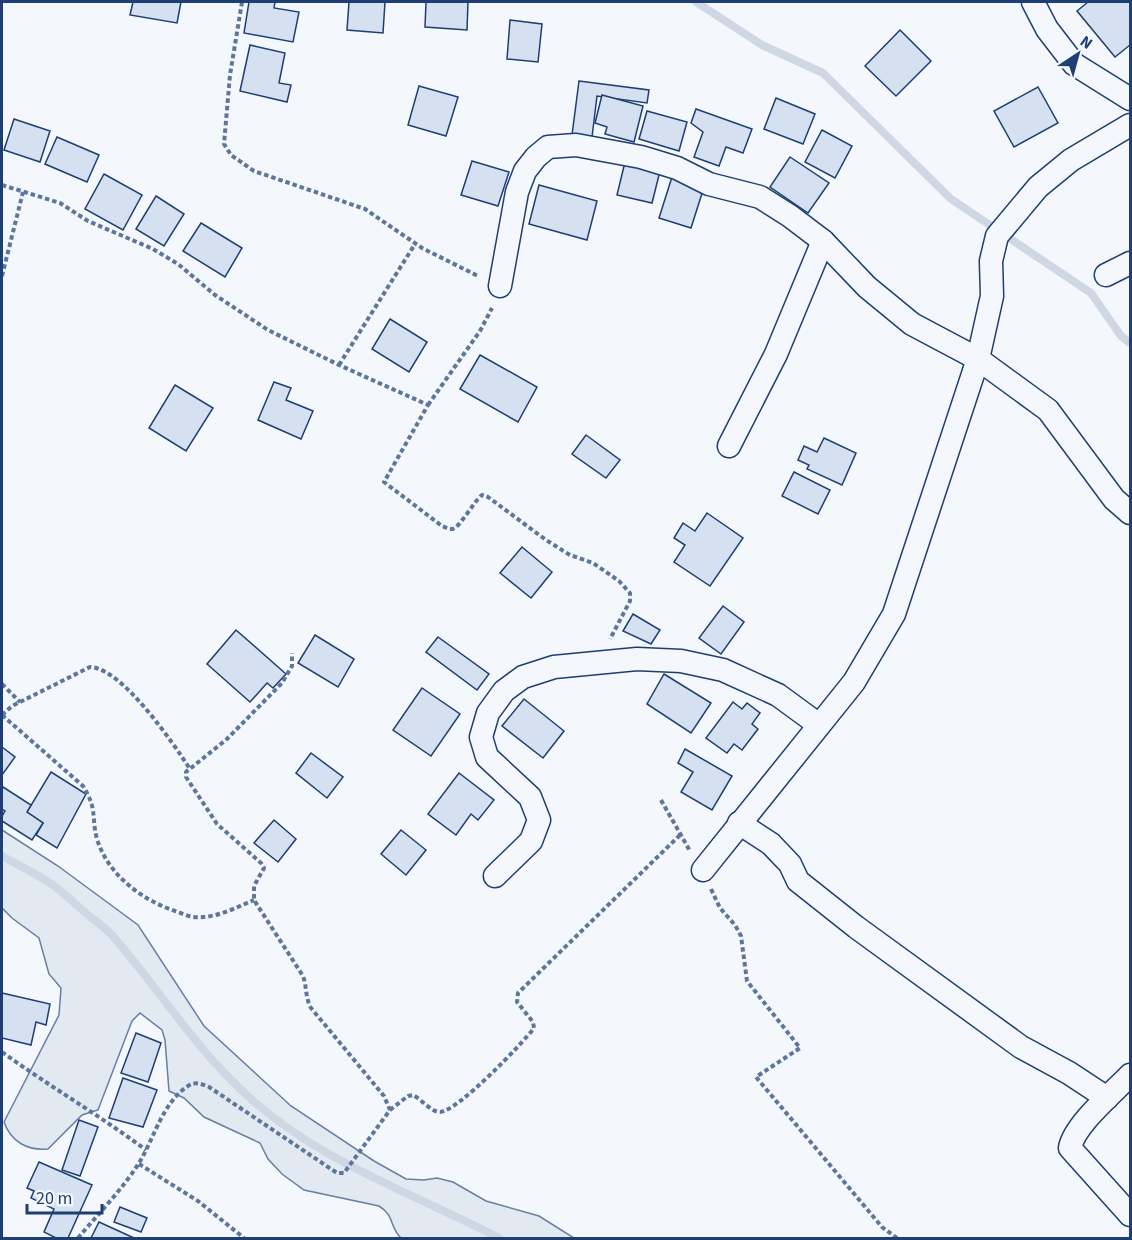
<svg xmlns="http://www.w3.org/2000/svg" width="1132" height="1240" font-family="'Source Sans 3',sans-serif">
  <rect width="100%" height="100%" fill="#f4f7fb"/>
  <path fill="#e3e9f0" stroke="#687fa3" stroke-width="1.5" d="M2 830 58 866 138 925 204 1026 291 1106 374 1161 406 1179 424 1180 437 1178 453 1182 486 1201 539 1216 574 1238H401C389 1226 395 1216 379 1206L304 1190 282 1174 268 1159 260 1143 204 1117 184 1098 169 1091 165 1040 162 1030 140 1013 132 1021 98 1110 82 1115 48 1149C28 1151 11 1142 4 1122L59 1015 61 988 49 974 39 938 12 918 2 908Z"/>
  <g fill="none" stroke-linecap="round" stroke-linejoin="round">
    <g stroke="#cfd7e4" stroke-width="8">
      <polyline points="696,2 762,45 823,73 951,199 1091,293 1121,336 1130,343"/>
      <path d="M2 856C18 865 37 874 53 885 65 894 76 905 88 915 96 921 105 928 112 935 159 989 196 1050 250 1098 322 1163 415 1194 499 1238"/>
    </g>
  </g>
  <g fill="#d5e0f0" stroke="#1d3f73" stroke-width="1.5">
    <polygon points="133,2 181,2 177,23 130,15"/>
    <polygon points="249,2 275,2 274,8 299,12 293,42 244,33"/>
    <polygon points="349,2 385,2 383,33 347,30"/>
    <polygon points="426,2 468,2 467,30 425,27"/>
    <polygon points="1088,2 1130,2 1130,45 1115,57 1077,11"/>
    <polygon points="510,20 542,24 538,62 507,59"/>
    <polygon points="900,30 931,61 896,96 865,66"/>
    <polygon points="250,45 285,53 279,83 291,85 287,102 240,91"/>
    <polygon points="579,81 649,90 647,103 597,96 592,137 572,135"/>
    <polygon points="419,86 458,97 446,136 408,125"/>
    <polygon points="1038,87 1058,123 1014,147 994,111"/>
    <polygon points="602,95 643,106 634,142 605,134 607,127 595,123"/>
    <polygon points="776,98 815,114 803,144 764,129"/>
    <polygon points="696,109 752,129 743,153 726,147 719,166 694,157 703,132 691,123"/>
    <polygon points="647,111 687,122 679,151 639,139"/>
    <polygon points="14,119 50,131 40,162 4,150"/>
    <polygon points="822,130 852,146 835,178 805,162"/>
    <polygon points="57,137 99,155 87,182 45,164"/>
    <polygon points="790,157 829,183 808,213 770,187"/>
    <polygon points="472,161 509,172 498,206 461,195"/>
    <polygon points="625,162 660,171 652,203 617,195"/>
    <polygon points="104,174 142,195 123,230 85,209"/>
    <polygon points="672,177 704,187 691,228 659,218"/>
    <polygon points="539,185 597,201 587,240 529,224"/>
    <polygon points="156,196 184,214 164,246 136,229"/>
    <polygon points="201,223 242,248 225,277 183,251"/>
    <polygon points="390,319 427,342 409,372 372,349"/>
    <polygon points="480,355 537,387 518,422 460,389"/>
    <polygon points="274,382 291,388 286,400 313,411 301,439 258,420"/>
    <polygon points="175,385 213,408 186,451 149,428"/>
    <polygon points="586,435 620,460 606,478 572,454"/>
    <polygon points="824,438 856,453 842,485 807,469 809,465 798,460 804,446 817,452"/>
    <polygon points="794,472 830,490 818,514 782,496"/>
    <polygon points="707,513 743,538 710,586 674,562 685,545 674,538 683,523 695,531"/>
    <polygon points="522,547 552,572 531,598 500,573"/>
    <polygon points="723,606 744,622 721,654 699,638"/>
    <polygon points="633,614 660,630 651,644 623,631"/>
    <polygon points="236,630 286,674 273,688 267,683 250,702 207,664"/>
    <polygon points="315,635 354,659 338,687 298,663"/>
    <polygon points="438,637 489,674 477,690 426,652"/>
    <polygon points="664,674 711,703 691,733 647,704"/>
    <polygon points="422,688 460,714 431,756 393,730"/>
    <polygon points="524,699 564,731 543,758 502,726"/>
    <polygon points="733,702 742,709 747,703 760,713 752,724 758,729 742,750 734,744 727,753 706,738"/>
    <polygon points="2,747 15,757 2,775"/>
    <polygon points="685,749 732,776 712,810 681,792 693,772 678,763"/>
    <polygon points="311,753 343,777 327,798 296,773"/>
    <polygon points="51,772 86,794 57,848 36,835 43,823 27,812"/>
    <polygon points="459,773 494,800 478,820 471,814 456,835 428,814"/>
    <polygon points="3,787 31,805 27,812 43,823 32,840 2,821 2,816 5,811 2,809 2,790"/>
    <polygon points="274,820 296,839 278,862 254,843"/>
    <polygon points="401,830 426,850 406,875 381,854"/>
    <polygon points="2,993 50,1004 46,1025 36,1022 31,1045 2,1038"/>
    <polygon points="136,1033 161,1043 148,1082 121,1073"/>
    <polygon points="123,1078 157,1090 143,1127 109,1118"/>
    <polygon points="79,1120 98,1127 80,1176 62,1170"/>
    <polygon points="39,1162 92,1185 68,1238 56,1238 44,1232 54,1209 31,1198 34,1191 27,1188"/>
    <polygon points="120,1207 147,1218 141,1232 114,1222"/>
    <polygon points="99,1222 134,1238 91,1238"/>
  </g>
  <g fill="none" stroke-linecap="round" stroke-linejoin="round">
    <defs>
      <g id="minor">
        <polyline points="1033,2 1047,29 1074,64 1130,99"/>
        <polyline points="1106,275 1130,263"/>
        <polyline points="500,286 517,192 525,171 536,157 548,147 576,145 641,157 677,168 709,184 760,197 790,216 823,241 867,287 912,324 978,359 1048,410 1114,499 1130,513"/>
        <polyline points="729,446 776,354 823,241"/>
        <polyline points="739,823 771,844 790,864 798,881 856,927 1021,1047 1069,1073 1107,1098"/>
        <polyline points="703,870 854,682 894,614 978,359 992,296 991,261 997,236 1038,187 1071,160 1130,125"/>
        <polyline points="495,876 531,841 539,820 530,797 487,757 481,737 488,713 504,691 523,677 554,667 637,659 681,661 723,670 778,695 819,725"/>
        <path d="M1130 1075C1114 1092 1074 1125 1070 1148L1130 1215"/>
      </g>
    </defs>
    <use href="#minor" stroke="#1d3f73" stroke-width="25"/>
    <g stroke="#5e769c" stroke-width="4" stroke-dasharray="4.5 3" stroke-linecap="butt">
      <polyline points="242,2 230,75 224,144 231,155 254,171 365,209 422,248 478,276"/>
      <path d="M2 185 60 203 88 221 153 249 178 264 215 295 268 330 339 365 428 405 384 482 442 526C445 527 448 529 452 529 459 529 474 501 482 495L488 497 546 540 570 555 593 563 619 581 630 593V601L610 639"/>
      <polyline points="2,276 23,192"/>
      <polyline points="339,365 415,244"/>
      <polyline points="428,405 480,331 492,308"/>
      <polyline points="2,684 20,702"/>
      <path d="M2 715 83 786C98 810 91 817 97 839 108 875 142 900 175 911 181 913 187 916 193 917 215 919 235 908 254 900"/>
      <path d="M2 715 12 706 90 667C122 668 173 743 190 769"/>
      <polyline points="661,800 690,851"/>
      <polyline points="711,889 720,908 735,925 741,936 747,981 800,1048 756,1077 882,1227 897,1238"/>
      <path d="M2 1052C49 1086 99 1115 146 1150"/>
      <path d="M390 1110 408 1096 413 1095C421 1099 431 1112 440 1112 458 1111 522 1044 534 1028L533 1022 517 1002 518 993 680 835"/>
      <polyline points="139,1164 198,1201 244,1238"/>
      <path d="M78 1238C98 1214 122 1190 139 1163 154 1139 162 1103 188 1086 195 1081 202 1084 209 1087L337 1173H344L390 1110 384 1096 311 1008C305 997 307 987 303 976L254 900V886L264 868 261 863 217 824 186 777V772L227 739 282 683 292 666V653"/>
    </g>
    <use href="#minor" stroke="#f4f7fb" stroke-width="22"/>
  </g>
  <rect width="1132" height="1240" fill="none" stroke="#1d3f73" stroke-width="6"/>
  <g transform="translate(1078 54) rotate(36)" stroke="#f4f7fb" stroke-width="4.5" paint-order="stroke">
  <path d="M0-4.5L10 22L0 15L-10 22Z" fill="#1d3f73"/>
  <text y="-9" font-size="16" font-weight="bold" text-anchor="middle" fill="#1d3f73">N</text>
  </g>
  <path d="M27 1204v9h75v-9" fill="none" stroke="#1d3f73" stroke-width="3"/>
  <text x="36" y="1204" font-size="18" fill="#1d3f73" stroke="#f4f7fb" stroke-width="4.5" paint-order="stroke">20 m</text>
</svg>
